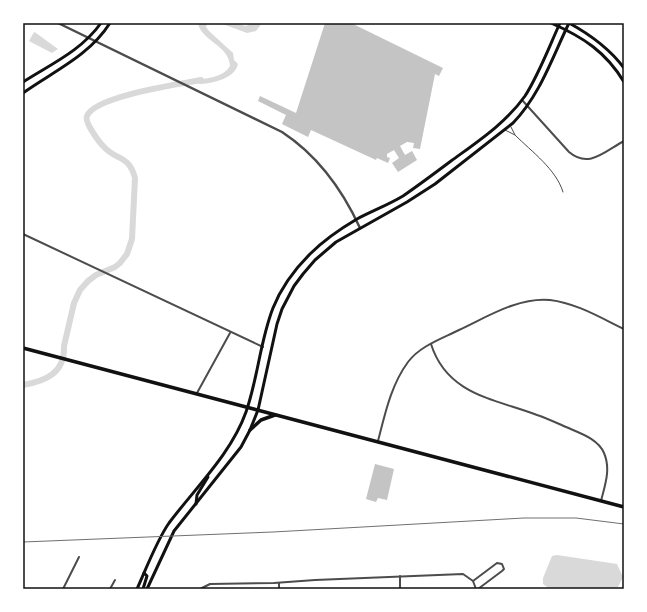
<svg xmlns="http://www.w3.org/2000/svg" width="647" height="612" font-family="'PT Sans Narrow',sans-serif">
  <rect width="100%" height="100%" fill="#fff"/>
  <g fill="#d9d9d9">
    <path d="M198 23H207L206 27 209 31 233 53 234 60 238 64C235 78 214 83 201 84 198 84 196 82 193 81 206 78 223 78 230 66 229 45 201 41 198 23Z"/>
    <polygon points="220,23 234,23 246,26 251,23 262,23 256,31 247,33"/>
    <polygon points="34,32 36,33 58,49 52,53 29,41"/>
    <polygon points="557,555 617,564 623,577 617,589 550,589 543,584 543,578 552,556"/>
  </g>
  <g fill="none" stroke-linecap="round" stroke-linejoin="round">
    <path stroke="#d9d9d9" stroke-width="6" d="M23 385C46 381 65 373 64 346L74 303 80 290 88 281 96 275 115 267 120 263 127 254 132 239 135 178C129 155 117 161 104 147 99 142 84 122 87 116 95 96 180 84 201 80"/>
  </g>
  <g fill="#c4c4c4">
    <polygon points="325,23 351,23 443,68 439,76 435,74 420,149 413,148 414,143 407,142 400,146 405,155 412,151 417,160 398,172 392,163 399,158 394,150 387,154 387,157 390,158 388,163 377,158 376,160 311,130 308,137 282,124 286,115 258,101 260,96 296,113"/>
    <polygon points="375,464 394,469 387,500 378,498 376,502 366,499"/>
  </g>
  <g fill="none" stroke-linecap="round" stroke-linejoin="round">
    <g stroke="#4c4c4c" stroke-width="1">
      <polyline points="505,130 515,135 511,127"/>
      <path d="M515 135C532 152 556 169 563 192"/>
    </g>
    <g stroke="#4c4c4c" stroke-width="2">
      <path d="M522 100 569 152C589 169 605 151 624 141"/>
      <polyline points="23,234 263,347"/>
      <path d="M431 344C447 395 495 399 537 415 549 419 561 425 573 430 585 435 599 441 604 453 611 469 605 485 601 501"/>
      <polyline points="197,393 230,333"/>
      <path d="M378 441C385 414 391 385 408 362 420 346 441 339 459 330 487 317 518 297 550 300 576 303 601 318 624 329"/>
      <polyline points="400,576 400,589"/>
      <polyline points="473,581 497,563 502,564 504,569 502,571 478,589"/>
      <polyline points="279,583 279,589"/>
      <polyline points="63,589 79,557"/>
      <polyline points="110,589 115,580"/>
      <polyline points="200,589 210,584 274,583 315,580 463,574 473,581 476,589"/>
    </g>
    <path stroke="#4c4c4c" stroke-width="2.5" d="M58 23 282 132C317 155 343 191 360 228"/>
    <g stroke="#111" stroke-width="3">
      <path d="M551 23C583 37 606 52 624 82"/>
      <path d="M569 23C591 35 609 48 624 68"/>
      <path d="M23 82C51 64 81 51 101 23"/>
      <path d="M23 93C54 71 89 56 110 23"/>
      <polyline points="196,504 197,495 208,477"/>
      <path d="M137 589C146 569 157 540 169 523 196 487 231 454 246 412 258 378 260 341 273 308 281 288 295 269 310 254 324 240 340 229 357 219 372 211 388 205 403 196 419 185 435 173 451 161 477 142 506 123 525 96 539 74 549 47 560 23"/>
      <polyline points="143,589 147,576 144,573"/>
      <path d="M147 589 174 531 241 447 250 430 258 410 277 324 282 309 294 286 303 274 315 260 336 242 407 202 435 184 513 123C540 95 552 58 569 23"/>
    </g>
    <g stroke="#111" stroke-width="3.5">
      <polyline points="23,348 624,507"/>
      <polyline points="250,430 261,420 275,415"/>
    </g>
    <polyline stroke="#707070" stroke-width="1" points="23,542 273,532 524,518 576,518 624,524"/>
  </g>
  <rect width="647" height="612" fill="none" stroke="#ffffff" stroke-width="48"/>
  <rect x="24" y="24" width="599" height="564" fill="none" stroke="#111" stroke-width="1.5"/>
</svg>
